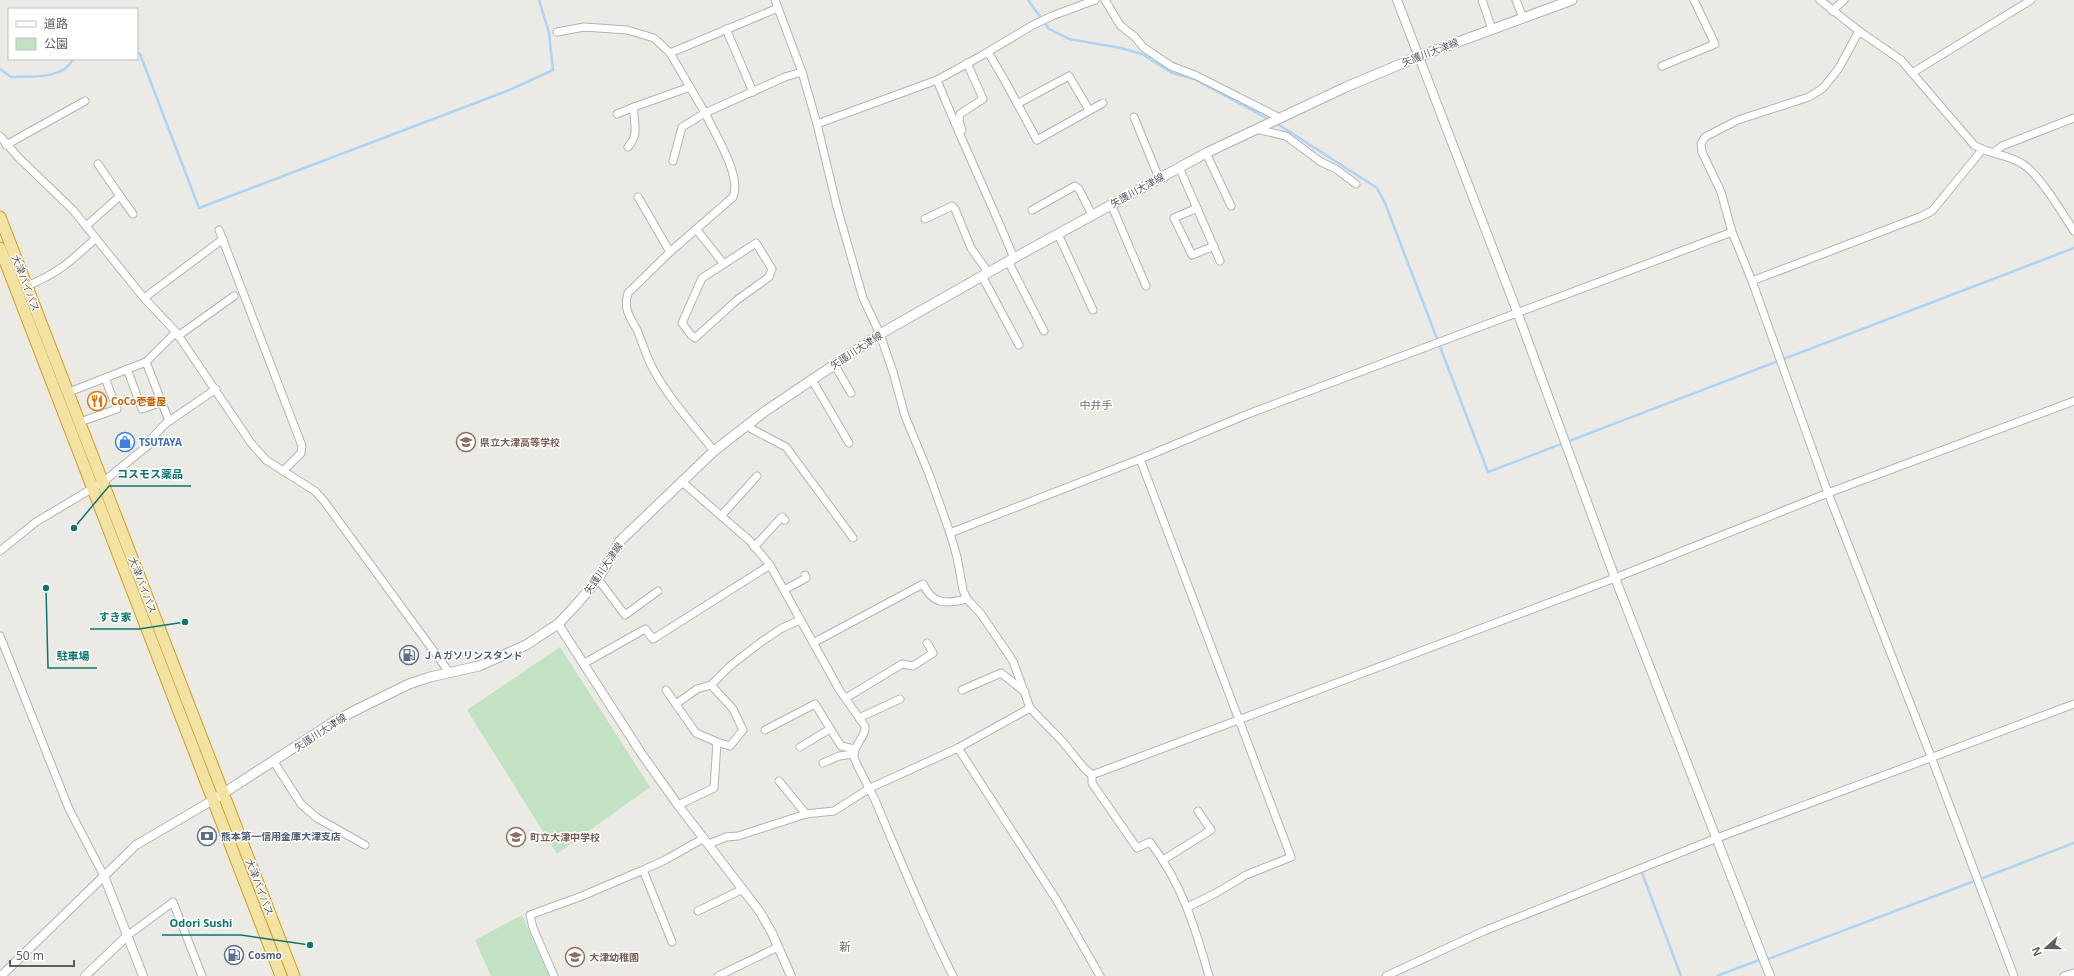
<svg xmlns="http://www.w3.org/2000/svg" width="2074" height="976" font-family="'Noto Sans','Noto Sans JP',sans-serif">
  <rect width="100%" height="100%" fill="#eceae4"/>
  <g fill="#c3e1c3">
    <polygon points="560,647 650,787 557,854 467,710"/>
    <polygon points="522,915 549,976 491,976 475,940"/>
  </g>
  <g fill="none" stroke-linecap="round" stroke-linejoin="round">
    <g stroke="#acd4f4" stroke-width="2.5">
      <polyline points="1028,0 1049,29 1069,39 1121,48 1142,54 1172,73 1194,79 1270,120"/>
      <polyline points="137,52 140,54 199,208 507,91 553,70 549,33 539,0"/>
      <path d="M0 69 11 77C31 76 63 80 73 59"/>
      <polyline points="1276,123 1377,188 1385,203 1488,472 2074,248"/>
      <polyline points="1642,873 1681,976"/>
      <polyline points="1983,878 2074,843"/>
      <polyline points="1768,959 1972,882"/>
      <polyline points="1717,976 1759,960"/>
    </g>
    <defs>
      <g id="minor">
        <polyline points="775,0 802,72 817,124 837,207 863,298 880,334 893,372 905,416 929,474 950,533 957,557 963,590 967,599 981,614 1013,661 1030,708 1063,742 1084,768 1092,775"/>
        <polyline points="1105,0 1120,25 1135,37 1143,47 1171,66 1197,76 1280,118"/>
        <polyline points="1482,0 1492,29"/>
        <polyline points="1516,0 1523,18"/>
        <path d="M1820 0 1859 31 1901 60 1974 145C1988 154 2006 154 2021 163 2039 173 2062 213 2074 231"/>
        <polyline points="1832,11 1844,0"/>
        <polyline points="726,29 753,92"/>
        <polyline points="1859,31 1839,68 1823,88 1809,97 1738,120 1705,137 1701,144 1702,152 1721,192 1732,232 1752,281 1828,493 1932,759 2014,976"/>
        <polyline points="557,32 584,27 627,30 654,38 670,53"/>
        <polyline points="988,52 1005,81 1037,140 1103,103"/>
        <polyline points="1662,66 1715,44 1694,0"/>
        <polyline points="1912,73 2031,0"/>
        <path d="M937 80C961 140 989 198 1014 258"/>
        <polyline points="1017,104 1069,76 1089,110"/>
        <polyline points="617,114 634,107"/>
        <polyline points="1134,117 1159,178"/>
        <polyline points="817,124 937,80 981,56 1033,25 1052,16 1095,0"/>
        <polyline points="1256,129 1286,136 1321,162 1336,169 1356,184"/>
        <polyline points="962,130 959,121 960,114 983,99 967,63"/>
        <polyline points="0,136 18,157 73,210 144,298 176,332 251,443 266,460 315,491 324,501 449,672"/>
        <polyline points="6,145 85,101"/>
        <path d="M628 147C640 133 633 125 634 107L690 87"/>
        <polyline points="1994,152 2002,146 2074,118"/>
        <polyline points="1206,153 1231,206"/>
        <polyline points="673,161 682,127 705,113 670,53 778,8"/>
        <polyline points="1179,167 1220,261"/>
        <polyline points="120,196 133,214"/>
        <polyline points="638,197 670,252"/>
        <polyline points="1111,204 1146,286"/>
        <polyline points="1197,208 1174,218 1192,255 1214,246"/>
        <polyline points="1032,210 1075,186 1079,189 1092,215"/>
        <polyline points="925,219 952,206 955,209 971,248 988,272"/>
        <polyline points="86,226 120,196 98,164"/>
        <polyline points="696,229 724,264 756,243 772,269 769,277 737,300 695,338 691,335 682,323 702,278 724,264"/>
        <polyline points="219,230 302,446 301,453 283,471"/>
        <polyline points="1058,234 1093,310"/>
        <polyline points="1008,261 1044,331"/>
        <polyline points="982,276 1019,345"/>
        <polyline points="1752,281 1922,216 1932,211 1982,150"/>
        <path d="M27 286C59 273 71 261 96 238"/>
        <polyline points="144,298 223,239"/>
        <polyline points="178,336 234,296"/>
        <polyline points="834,364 851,393"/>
        <polyline points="127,369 142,409 162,402"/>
        <polyline points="812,380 849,443"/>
        <polyline points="69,392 146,362"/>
        <polyline points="169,421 146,362 176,332"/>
        <polyline points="80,422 117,409 105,378"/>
        <polyline points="746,426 786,447 853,538"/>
        <path d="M714 451C695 427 666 395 652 367 646 355 642 342 637 330 630 317 623 309 628 293L670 252 733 197C742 176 715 134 705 113L785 77 802 72"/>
        <polyline points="1140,459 1291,857 1246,875 1216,893 1188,907"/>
        <path d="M681 481 750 541 770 565 840 691 865 726C866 738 853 744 854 757 855 763 871 791 875 800 900 859 924 919 953 976"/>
        <polyline points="721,516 757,476"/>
        <polyline points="950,533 1140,459 1248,414 1732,232"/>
        <polyline points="754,547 782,517 785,520"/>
        <polyline points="0,551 36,522 103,482 151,443 151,439 165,424 216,389"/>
        <polyline points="598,579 625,615 658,591"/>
        <polyline points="784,590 806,578 805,575"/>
        <polyline points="0,636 69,809 104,876"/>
        <path d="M813 643 923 584C933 605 946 604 967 599"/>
        <polyline points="583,664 645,629 653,639 770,565"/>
        <polyline points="666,690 696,733 717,742"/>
        <polyline points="962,690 1001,673 1025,692"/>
        <polyline points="846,698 902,664 913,666 933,653 927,643"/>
        <polyline points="676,704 697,689 711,685 730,666 761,642 782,628 800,620"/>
        <polyline points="859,718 900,699"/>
        <polyline points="765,730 815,704 841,746 854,749"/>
        <polyline points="800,747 830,729"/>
        <polyline points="958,748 1056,899 1100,976"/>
        <polyline points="274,762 301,804 317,818 365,845"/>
        <polyline points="823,763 839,756 854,754"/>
        <polyline points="1092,775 1615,578 1828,493 2074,401"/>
        <path d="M1092 775V783L1137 848 1150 842C1182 884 1195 927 1209 976"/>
        <polyline points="779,781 806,814"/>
        <polyline points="678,805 714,788 717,742 730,746 743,730 733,709 711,685"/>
        <polyline points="709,844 726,837 738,836 806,814 834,811 870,788 958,748 1030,708"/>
        <polyline points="1163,860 1211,830 1198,811"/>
        <polyline points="698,911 743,889"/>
        <polyline points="127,936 173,902 202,976"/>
        <polyline points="672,942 643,870 665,860 704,838"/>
        <polyline points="554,976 533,928 530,915 582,896 643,870"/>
        <polyline points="718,976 778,947"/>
        <polyline points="1386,976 1484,931 1717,838 2074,704"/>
        <polyline points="2064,976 2074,973"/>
      </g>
      <g id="tertiary">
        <polyline points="1397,0 1518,314 1615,578 1770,976"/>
        <polyline points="558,624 641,753 678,805 760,912 772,933 791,976"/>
        <polyline points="104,876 143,976"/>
        <polyline points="1,976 136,845 213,800"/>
        <polyline points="85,976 127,936"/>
      </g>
      <polyline id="secondary" points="213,800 335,721 360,708 409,684 430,677 479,666 526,645 558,624 576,605 598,579 620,541 714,451 764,412 880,334 1014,258 1206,153 1346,87 1420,56 1572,0"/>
      <g id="trunk">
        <polyline points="0,217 294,976"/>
        <polyline points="0,248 281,976"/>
      </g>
    </defs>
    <use href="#minor" stroke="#b1b3b7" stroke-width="9"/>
    <use href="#tertiary" stroke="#b1b3b7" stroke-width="10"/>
    <use href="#secondary" stroke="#b0b2b7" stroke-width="11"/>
    <use href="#trunk" stroke="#d49d1c" stroke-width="13"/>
    <use href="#minor" stroke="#fff" stroke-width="7"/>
    <use href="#tertiary" stroke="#fff" stroke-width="8"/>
    <use href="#secondary" stroke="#fff" stroke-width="9"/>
    <use href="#trunk" stroke="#f2e2a4" stroke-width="11"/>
  </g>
  <defs>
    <symbol id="restaurant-ring" viewBox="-11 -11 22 22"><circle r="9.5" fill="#fff" stroke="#e8710a" stroke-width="1.5"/><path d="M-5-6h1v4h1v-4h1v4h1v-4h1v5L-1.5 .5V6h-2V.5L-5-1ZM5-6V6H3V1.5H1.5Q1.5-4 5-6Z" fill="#e8710a"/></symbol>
    <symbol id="shop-ring" viewBox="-11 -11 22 22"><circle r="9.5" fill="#fff" stroke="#3f7fe0" stroke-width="1.5"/><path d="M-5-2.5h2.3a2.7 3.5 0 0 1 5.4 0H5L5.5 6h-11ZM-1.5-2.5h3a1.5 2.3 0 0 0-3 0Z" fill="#3f7fe0"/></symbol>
    <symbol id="school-ring" viewBox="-11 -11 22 22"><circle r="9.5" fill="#fff" stroke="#8d6e63" stroke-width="1.5"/><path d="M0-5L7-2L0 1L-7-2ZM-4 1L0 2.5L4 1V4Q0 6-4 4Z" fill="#8d6e63"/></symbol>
    <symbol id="fuel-ring" viewBox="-11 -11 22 22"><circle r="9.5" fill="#fff" stroke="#5c6f8a" stroke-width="1.5"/><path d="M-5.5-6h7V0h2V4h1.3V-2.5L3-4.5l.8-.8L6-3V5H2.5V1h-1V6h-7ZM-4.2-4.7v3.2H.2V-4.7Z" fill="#5c6f8a"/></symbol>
    <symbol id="bank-ring" viewBox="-11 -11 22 22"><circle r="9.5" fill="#fff" stroke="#5c6f8a" stroke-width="1.5"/><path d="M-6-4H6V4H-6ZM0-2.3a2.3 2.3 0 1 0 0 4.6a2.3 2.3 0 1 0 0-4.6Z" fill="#5c6f8a"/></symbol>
  </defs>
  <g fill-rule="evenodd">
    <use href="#restaurant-ring" x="86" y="390" width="22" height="22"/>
    <use href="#shop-ring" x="114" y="431" width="22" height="22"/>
    <use href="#school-ring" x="455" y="431" width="22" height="22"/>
    <use href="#fuel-ring" x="398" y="644" width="22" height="22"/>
    <use href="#bank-ring" x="196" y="825" width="22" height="22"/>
    <use href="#school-ring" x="505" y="826" width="22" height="22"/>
    <use href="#fuel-ring" x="223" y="944" width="22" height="22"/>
    <use href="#school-ring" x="564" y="946" width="22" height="22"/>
  </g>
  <g text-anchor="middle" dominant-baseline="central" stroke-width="3" stroke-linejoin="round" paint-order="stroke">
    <g font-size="10" fill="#5c5e62" stroke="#fff">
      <text transform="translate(1430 52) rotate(-21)">矢護川大津線</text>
      <text transform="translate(1137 190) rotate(-29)">矢護川大津線</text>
      <text transform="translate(26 283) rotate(69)">大津バイパス</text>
      <text transform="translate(856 350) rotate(-33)">矢護川大津線</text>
      <text transform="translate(603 568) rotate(-56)">矢護川大津線</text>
      <text transform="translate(143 585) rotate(69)">大津バイパス</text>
      <text transform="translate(320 732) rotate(-33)">矢護川大津線</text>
      <text transform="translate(260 887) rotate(69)">大津バイパス</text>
    </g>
    <g font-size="10" font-weight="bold" fill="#c56008" stroke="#fff" text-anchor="start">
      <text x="111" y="401">CoCo壱番屋</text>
    </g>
    <g font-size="10" font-weight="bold" fill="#366cbe" stroke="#fff" text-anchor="start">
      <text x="139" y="442">TSUTAYA</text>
    </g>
    <g font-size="10" font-weight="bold" fill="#785e54" stroke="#fff" text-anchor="start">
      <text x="480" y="442">県立大津高等学校</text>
      <text x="530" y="837">町立大津中学校</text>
      <text x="589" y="957">大津幼稚園</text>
    </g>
    <g font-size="10" font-weight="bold" fill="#4e5e75" stroke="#fff" text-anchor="start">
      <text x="423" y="655">ＪＡガソリンスタンド</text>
      <text x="221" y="836">熊本第一信用金庫大津支店</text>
      <text x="248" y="955">Cosmo</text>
    </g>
    <g font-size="11" fill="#6d7074" stroke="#fff">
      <text x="1096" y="404">中井手</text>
    </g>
    <g font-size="12" fill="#6d7074" stroke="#fff">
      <text x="845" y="946">新</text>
    </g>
  </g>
  <path fill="none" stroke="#0f766e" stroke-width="1.5" d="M74 528L109 486H191M185 622L139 629H90M46 588L48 668H97M310 945L241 935H162"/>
  <g fill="#0f766e" stroke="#fff" stroke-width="1.5">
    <circle cx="74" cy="528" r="4"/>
    <circle cx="185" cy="622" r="4"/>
    <circle cx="46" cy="588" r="4"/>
    <circle cx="310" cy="945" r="4"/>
  </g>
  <g font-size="11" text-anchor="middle" font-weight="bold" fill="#0f766e" stroke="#fff" stroke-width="3" stroke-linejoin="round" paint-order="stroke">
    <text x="150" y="478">コスモス薬品</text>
    <text x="115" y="621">すき家</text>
    <text x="73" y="660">駐車場</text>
    <text x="201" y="927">Odori Sushi</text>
  </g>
  <rect x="8" y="8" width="130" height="52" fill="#ffffff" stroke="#bebfc0"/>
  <rect x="16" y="21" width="20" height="6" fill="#ffffff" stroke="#bebfc0"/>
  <text x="44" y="28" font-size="12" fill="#5c5e62">道路</text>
  <rect x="16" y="38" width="20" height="12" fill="#c3e1c3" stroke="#bebfc0"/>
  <text x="44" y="48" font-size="12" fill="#5c5e62">公園</text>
  <g transform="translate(2046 948) rotate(249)" stroke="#ffffff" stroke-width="3" paint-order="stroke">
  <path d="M0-3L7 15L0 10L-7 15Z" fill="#5c5e62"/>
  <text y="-6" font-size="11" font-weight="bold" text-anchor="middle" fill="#5c5e62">N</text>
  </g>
  <path d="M10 960v6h64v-6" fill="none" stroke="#5c5e62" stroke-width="2"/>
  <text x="16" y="960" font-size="12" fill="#5c5e62" stroke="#ffffff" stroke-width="3" paint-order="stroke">50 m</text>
</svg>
